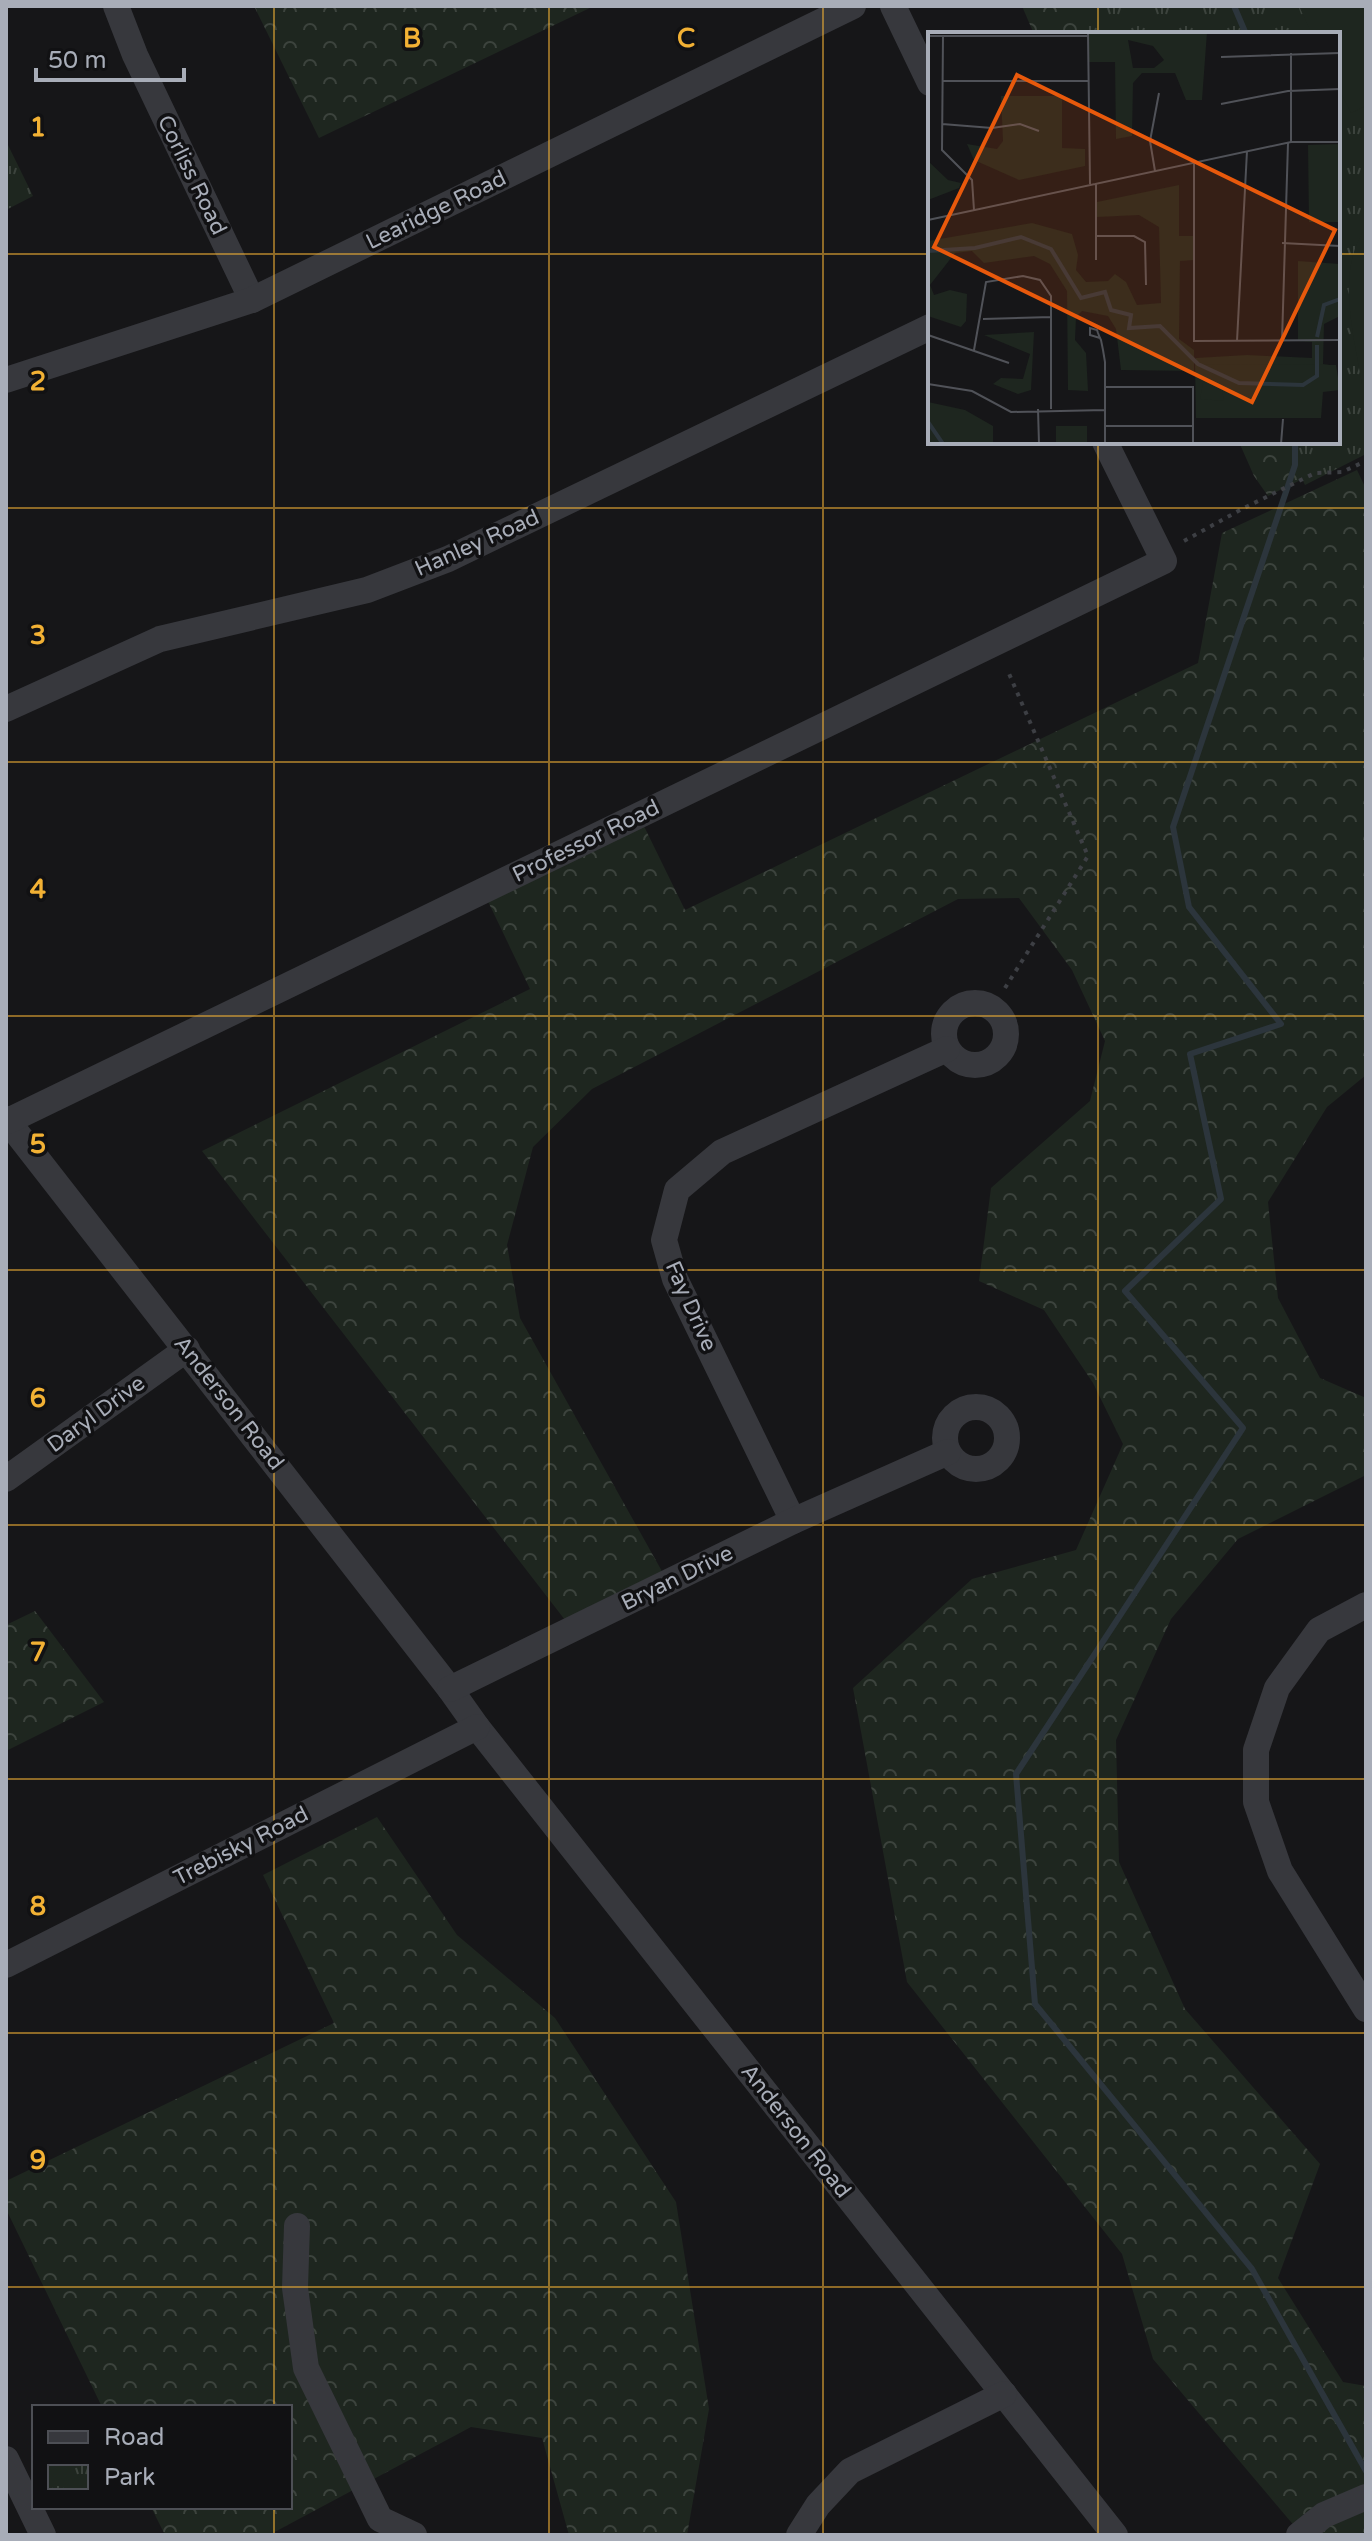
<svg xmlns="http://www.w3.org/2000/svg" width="1372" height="2541" font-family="'Varela Round',sans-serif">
  <defs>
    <pattern id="forest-crowns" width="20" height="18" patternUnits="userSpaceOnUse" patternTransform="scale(2)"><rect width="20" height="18" fill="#1e261f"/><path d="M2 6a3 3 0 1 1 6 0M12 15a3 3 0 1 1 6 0" fill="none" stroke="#3c433d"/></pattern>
    <pattern id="park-tufts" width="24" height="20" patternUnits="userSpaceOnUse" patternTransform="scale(2)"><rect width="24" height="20" fill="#1e261f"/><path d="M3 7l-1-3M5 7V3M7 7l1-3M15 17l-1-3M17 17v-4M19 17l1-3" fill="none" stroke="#3c433d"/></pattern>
  </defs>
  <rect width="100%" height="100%" fill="#161618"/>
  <g fill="url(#forest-crowns)">
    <polygon points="254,6 594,6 319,138"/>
    <polygon points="1022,6 1268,6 1282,34 1034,34"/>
    <polygon points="1361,426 1315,473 1268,496 1254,476 1239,442 1338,442"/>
    <polygon points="1357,470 1366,489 1366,1075 1327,1107 1268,1202 1278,1298 1320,1378 1366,1398 1366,1475 1238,1539 1171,1619 1116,1740 1119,1862 1185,2009 1320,2164 1278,2278 1343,2382 1366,2386 1366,2535 1302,2535 1153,2359 1122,2254 907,1982 853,1688 972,1579 1076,1550 1123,1444 1093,1383 1044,1310 979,1281 991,1188 1090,1101 1105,1041 1072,970 1019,898 958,899 592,1089 533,1147 507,1245 520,1318 668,1582 572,1629 202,1151 530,989 483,891 639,816 685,910 1198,663 1222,533"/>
    <polygon points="35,1611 104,1702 6,1751 6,1625"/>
    <polygon points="377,1817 457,1935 555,2018 676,2202 709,2409 687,2535 569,2535 542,2438 471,2427 269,2535 165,2535 151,2507 290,2507 290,2407 102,2407 6,2209 6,2181 334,2023 263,1875"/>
  </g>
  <g fill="url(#park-tufts)">
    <polygon points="1076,6 1366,6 1366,454 1305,485 1284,442 1338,442 1338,34 1090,34"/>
    <polygon points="6,141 33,196 6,210"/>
  </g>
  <g fill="#1e261f">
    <polygon points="1299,6 1366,6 1366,106 1351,113 1338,87 1338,34 1312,34"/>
    <path d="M1366 227V387L1362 384C1354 335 1335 271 1366 227Z"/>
  </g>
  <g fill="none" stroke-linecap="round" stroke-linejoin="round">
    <g stroke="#2c353c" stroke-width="6">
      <polyline points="1234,6 1246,34"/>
      <polyline points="1295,442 1295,465 1173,827 1189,907 1281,1024 1190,1054 1221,1199 1125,1291 1243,1428 1016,1774 1035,2004 1252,2269 1366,2471"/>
    </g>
    <g stroke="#3d3f44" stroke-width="4" stroke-dasharray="4 6" stroke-linecap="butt">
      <polyline points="1184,541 1242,509 1315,473 1342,472 1366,461"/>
      <polyline points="1005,988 1088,856 1007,669"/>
    </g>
    <g stroke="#37383d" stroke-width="26">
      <polyline points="116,6 135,55 252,300"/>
      <polyline points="893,6 930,83"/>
      <polyline points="6,380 252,300 853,6"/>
      <polyline points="6,709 160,639 367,590 448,559 930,327"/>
      <circle cx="975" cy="1034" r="31"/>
      <polyline points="6,1119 450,1689 477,1727 1115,2535"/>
      <polyline points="8,1121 1164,561 1105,442"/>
      <circle cx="976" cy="1438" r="31"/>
      <polyline points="6,1479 187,1349"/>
      <polyline points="793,1521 675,1279 664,1240 677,1190 722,1152 947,1049"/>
      <polyline points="1366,1605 1319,1630 1277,1688 1256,1750 1256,1802 1280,1871 1366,2009"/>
      <polyline points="450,1689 793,1521 948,1452"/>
      <polyline points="6,1965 477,1727"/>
      <polyline points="297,2226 295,2288 306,2368 380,2519 414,2535"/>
      <polyline points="6,2459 43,2535"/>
      <polyline points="799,2535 818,2505 850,2471 1004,2394"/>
      <polyline points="1299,2535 1324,2515 1366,2497"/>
    </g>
  </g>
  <path fill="none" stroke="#f2b134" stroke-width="2" stroke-opacity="0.55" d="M274 6V2407M549 6V2535M823 6V2535M1098 6V34M6 254H930M1338 254H1366M1098 442V2535M6 508H1366M6 762H1366M6 1016H1366M6 1270H1366M6 1525H1366M6 1779H1366M6 2033H1366M6 2287H1366M274 2507V2535"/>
  <g text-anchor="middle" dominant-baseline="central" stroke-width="7" stroke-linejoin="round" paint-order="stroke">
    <g font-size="22" fill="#a8adb8" stroke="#111113">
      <text transform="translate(192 175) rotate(64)">Corliss Road</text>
      <text transform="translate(436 210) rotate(-26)">Learidge Road</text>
      <text transform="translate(477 543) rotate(-24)">Hanley Road</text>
      <text transform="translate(586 841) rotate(-26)">Professor Road</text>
      <text transform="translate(691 1306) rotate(66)">Fay Drive</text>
      <text transform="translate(229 1403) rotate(52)">Anderson Road</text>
      <text transform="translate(96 1414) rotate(-36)">Daryl Drive</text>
      <text transform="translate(677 1578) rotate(-26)">Bryan Drive</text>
      <text transform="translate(241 1846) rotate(-27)">Trebisky Road</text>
      <text transform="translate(796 2131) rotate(52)">Anderson Road</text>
    </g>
  </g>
  <g transform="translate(928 32)">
    <rect width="412" height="412" fill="#161618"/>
    <path d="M279 0 274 68H258L247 41H214L205 51 204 104 188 107 187 30H160V1ZM200 8 225 14 236 28 226 36H205ZM73 64H134V116L157 117V134L91 148 46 128 39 112 69 117 75 109ZM0 129 20 148 33 151 31 156 0 168ZM251 153V204H266V228L252 229 251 307 266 318V339L193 338 188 297 180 284 154 279 148 285 147 308 158 321 160 359 140 358 139 259 122 232 106 224 56 231 44 219 27 221 2 253 6 263 22 258 39 262 38 289 33 295 0 284V209L104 191 144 202 150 223 148 238 158 250 180 249 187 242 198 250 209 273 233 271 231 195 211 183 169 185V170ZM370 229 412 232V284L396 292 395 332 402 333 268 334V326L319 323 384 326V310L370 309ZM106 300 103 358 90 362 65 352 73 346 95 347 102 322 56 303ZM0 370 37 378 65 394V412H0ZM128 394H159V412H128Z" fill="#1e261f" fill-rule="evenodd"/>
    <path d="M412 112V190H381L380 113ZM267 332 408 333 412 358 395 360 393 386H268Z" fill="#1e261f"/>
    <path d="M276 345 293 352 296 369 272 367ZM311 360H341V378H311Z" fill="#1e261f"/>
    <path fill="none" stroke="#2c353c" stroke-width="4" d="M0 219 47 216 93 205 123 217 153 266 177 260 183 278 203 283 201 296 232 294 270 332 311 351 375 353 389 344V313M389 305 396 273 412 267M0 390 15 412"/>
    <path fill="none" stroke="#505258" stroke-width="2" d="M160 1 162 152M0 4H160M15 4 14 118 44 148 46 178M363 21V110M293 25 412 21M14 49H161M293 72 360 59 412 57M14 92 64 96 92 92 111 99M266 131V309L412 308M227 139 222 109 231 61M0 188 363 110H412M169 204H206L217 210 218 253M354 211 412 214M168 228V151M55 287 123 285M0 303 81 331M172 306 162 303V296L169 298 170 301 172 306 173 308 175 318 177 330V412M309 309 319 119M354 309 360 111M46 318 58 250 95 244 112 248 123 264V377M0 352 44 359 83 380 177 378M177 355H265V412M110 377 111 412M177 394H265M353 412 355 387"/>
    <path fill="#e8590c" fill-opacity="0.15" stroke="#e8590c" stroke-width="4" d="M89 43 407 198 324 370 6 215Z"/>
    <rect width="412" height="412" fill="none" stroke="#a8adb8" stroke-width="4"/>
  </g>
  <g font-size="26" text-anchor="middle" font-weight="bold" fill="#f2b134" stroke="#111113" stroke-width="7" stroke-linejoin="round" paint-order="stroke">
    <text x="412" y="47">B</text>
    <text x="686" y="47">C</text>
    <text x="38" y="136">1</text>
    <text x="38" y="390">2</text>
    <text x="38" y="644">3</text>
    <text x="38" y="898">4</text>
    <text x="38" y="1153">5</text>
    <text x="38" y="1407">6</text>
    <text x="38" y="1661">7</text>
    <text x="38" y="1915">8</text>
    <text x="38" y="2169">9</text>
  </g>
  <rect width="1372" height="2541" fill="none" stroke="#a8adb8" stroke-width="16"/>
  <rect x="32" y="2405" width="260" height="104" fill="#111113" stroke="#4d4f55" stroke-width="2"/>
  <rect x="48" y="2431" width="40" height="12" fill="#37383d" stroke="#4d4f55" stroke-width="2"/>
  <text x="104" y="2445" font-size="24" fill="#a8adb8">Road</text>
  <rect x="48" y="2465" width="40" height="24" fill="url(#park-tufts)" stroke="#4d4f55" stroke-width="2"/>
  <text x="104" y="2485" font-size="24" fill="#a8adb8">Park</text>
  <path d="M36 68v12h148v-12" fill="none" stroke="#a8adb8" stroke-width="4"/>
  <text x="48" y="68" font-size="24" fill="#a8adb8" stroke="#111113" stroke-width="6" paint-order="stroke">50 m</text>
</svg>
